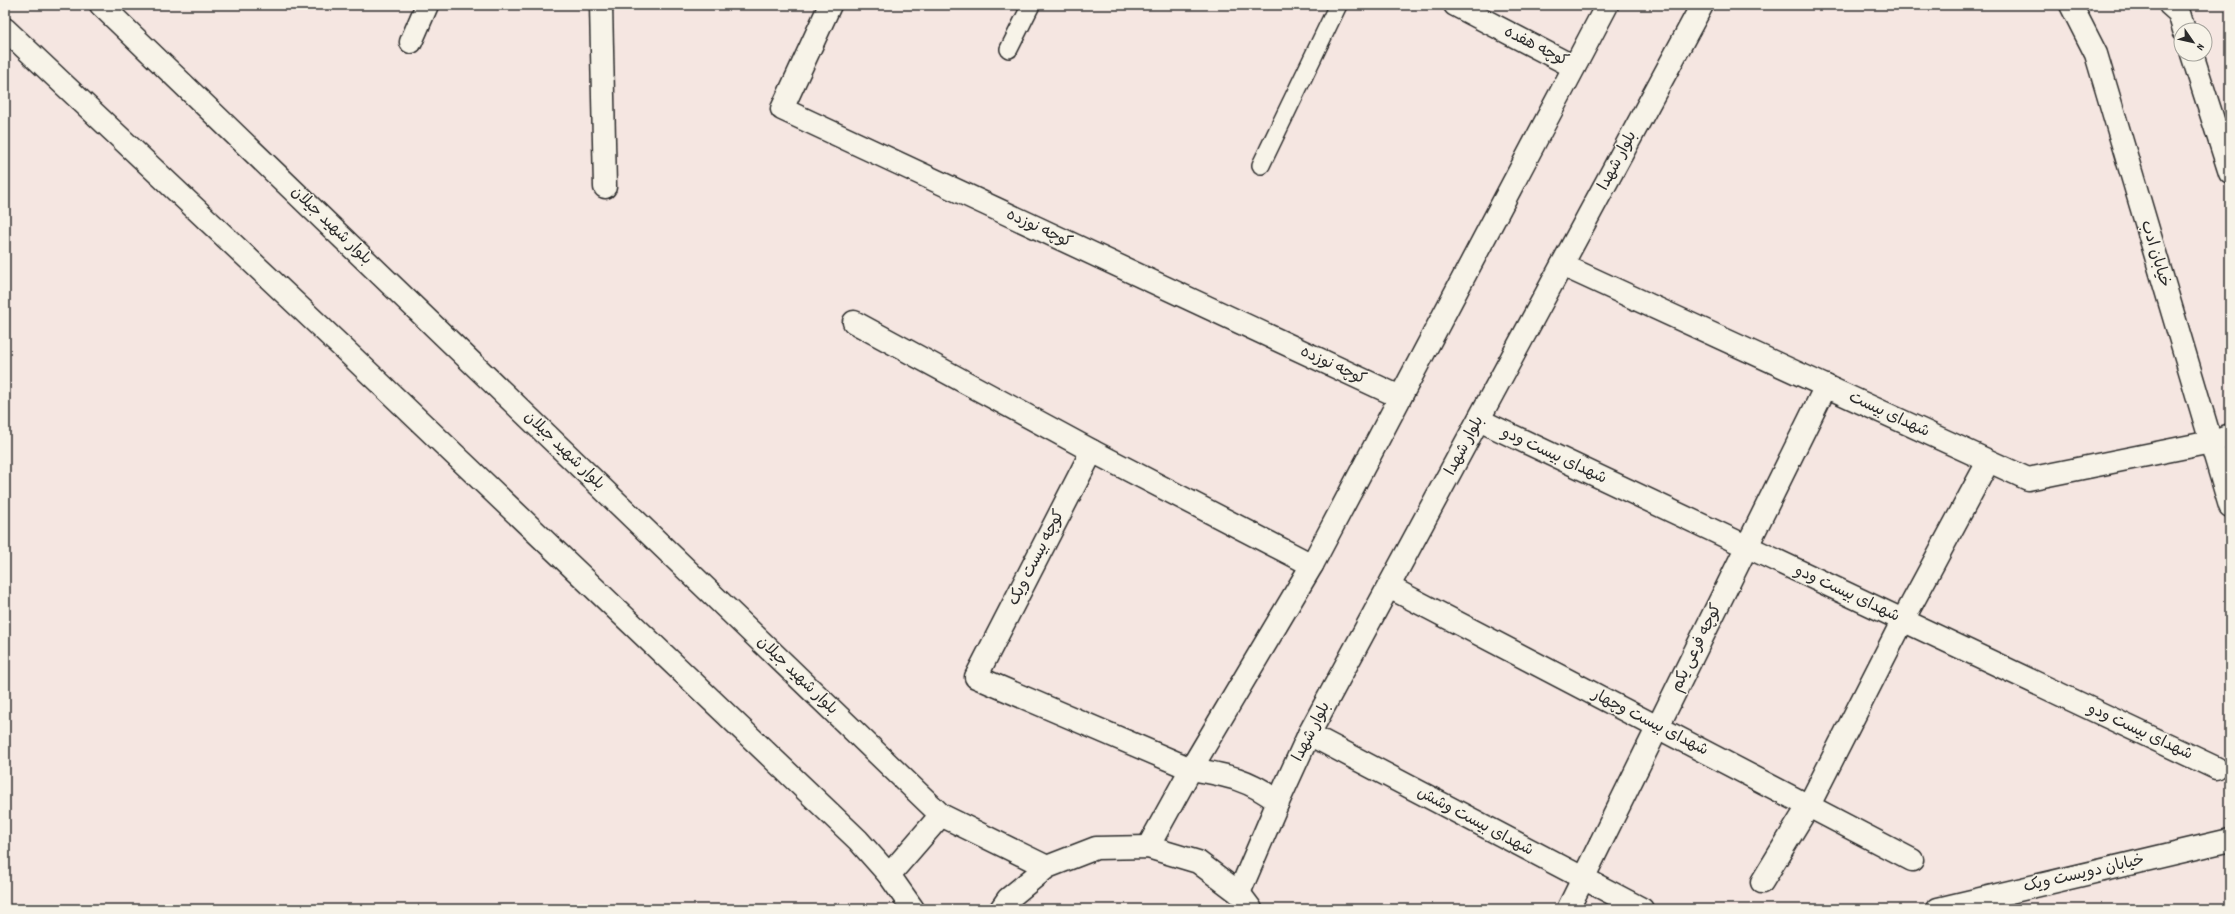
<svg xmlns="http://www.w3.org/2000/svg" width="2235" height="914" font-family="Dekko,'Playpen Sans Arabic',sans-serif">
  <rect width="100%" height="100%" fill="#f5e6e1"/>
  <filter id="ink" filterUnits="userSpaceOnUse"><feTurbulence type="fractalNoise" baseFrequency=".025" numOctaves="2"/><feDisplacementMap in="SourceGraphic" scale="8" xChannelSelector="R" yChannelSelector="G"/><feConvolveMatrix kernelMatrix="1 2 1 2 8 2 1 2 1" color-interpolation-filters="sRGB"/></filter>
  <g filter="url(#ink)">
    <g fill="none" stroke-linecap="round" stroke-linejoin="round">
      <defs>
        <g id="service">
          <polyline points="1009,49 1031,5"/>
          <polyline points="1261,165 1338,5"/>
        </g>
        <g id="minor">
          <polyline points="601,5 605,187"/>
          <polyline points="830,5 782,109 1400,397"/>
          <polyline points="1455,5 1574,67"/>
          <polyline points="411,42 427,5"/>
          <polyline points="1562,265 2028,479 2211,442 2230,435"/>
          <polyline points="854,322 1092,451"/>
          <polyline points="1479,420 2216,768"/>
          <polyline points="1389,587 1912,860"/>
          <polyline points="1309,734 1642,909"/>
          <polyline points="1191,769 976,677 1092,451 1312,565"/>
          <polyline points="1762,882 1809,805 1903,620 1988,462"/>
          <polyline points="1568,909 1826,386"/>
        </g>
        <g id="tertiary">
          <polyline points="101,5 941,815 1047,867"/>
          <polyline points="2071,5 2096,54 2230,506"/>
          <polyline points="2170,5 2179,13 2184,30"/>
          <polyline points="5,29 343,348 858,840 889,875 913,909"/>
          <polyline points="2192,54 2230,173"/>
          <polyline points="889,875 941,815"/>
          <polyline points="1938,909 2230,840"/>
        </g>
        <g id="secondary">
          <path d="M1191 769C1226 775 1250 779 1278 802"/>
          <polyline points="1148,847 1191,769 1312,565 1607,5"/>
          <polyline points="1239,893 1278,802 1309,734 1702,5"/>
          <polyline points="1001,909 1008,899 1047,867 1096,848 1148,847 1198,862 1239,893 1251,909"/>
        </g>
      </defs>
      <use href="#service" stroke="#2b2b2b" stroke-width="20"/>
      <use href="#minor" stroke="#2b2b2b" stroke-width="25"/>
      <use href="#tertiary" stroke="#2b2b2b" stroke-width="25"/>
      <use href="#secondary" stroke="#2b2b2b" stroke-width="25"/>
      <use href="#service" stroke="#f7f3e8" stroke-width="17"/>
      <use href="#minor" stroke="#f7f3e8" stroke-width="22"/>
      <use href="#tertiary" stroke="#f7f3e8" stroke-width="22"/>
      <use href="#secondary" stroke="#f7f3e8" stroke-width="22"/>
    </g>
  </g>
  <g text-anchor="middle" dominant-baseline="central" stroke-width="3" stroke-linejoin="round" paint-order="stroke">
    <g font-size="16" fill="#2b2b2b" stroke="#f7f3e8">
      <text transform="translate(1536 47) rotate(27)">کوچه هفده</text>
      <text transform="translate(1618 161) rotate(-62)">بلوار شهدا</text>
      <text transform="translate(331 226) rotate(44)">بلوار شهید جیلان</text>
      <text transform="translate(1039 229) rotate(25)">کوچه نوزده</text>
      <text transform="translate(2155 254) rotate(73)">خیابان ادب</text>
      <text transform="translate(1333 366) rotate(25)">کوچه نوزده</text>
      <text transform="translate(1889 415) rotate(25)">شهدای بیست</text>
      <text transform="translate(1465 446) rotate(-62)">بلوار شهدا</text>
      <text transform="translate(564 451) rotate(44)">بلوار شهید جیلان</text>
      <text transform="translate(1554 456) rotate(25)">شهدای بیست ودو</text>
      <text transform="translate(1037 558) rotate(-63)">کوچه بیست ویک</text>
      <text transform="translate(1847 594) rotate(25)">شهدای بیست ودو</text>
      <text transform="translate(1697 648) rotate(-64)">کوچه فرعی یکم</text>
      <text transform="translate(797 676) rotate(44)">بلوار شهید جیلان</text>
      <text transform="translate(1650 723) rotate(27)">شهدای بیست وچهار</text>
      <text transform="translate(1312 732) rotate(-63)">بلوار شهدا</text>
      <text transform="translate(2140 732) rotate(25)">شهدای بیست ودو</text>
      <text transform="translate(1475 822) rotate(28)">شهدای بیست وشش</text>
      <text transform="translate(2084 874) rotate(-13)">خیابان دویست ویک</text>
    </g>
  </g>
  <rect width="2235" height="914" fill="none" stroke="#f7f3e8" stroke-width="20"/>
  <rect x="10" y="10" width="2215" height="894" fill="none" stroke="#2b2b2b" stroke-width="1.5" filter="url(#ink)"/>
  <g transform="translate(2193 42) rotate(124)"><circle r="19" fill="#f7f3e8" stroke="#a5a39c"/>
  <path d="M0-3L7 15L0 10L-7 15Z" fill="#2b2b2b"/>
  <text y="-6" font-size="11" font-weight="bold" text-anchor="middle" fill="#2b2b2b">N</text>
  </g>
</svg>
